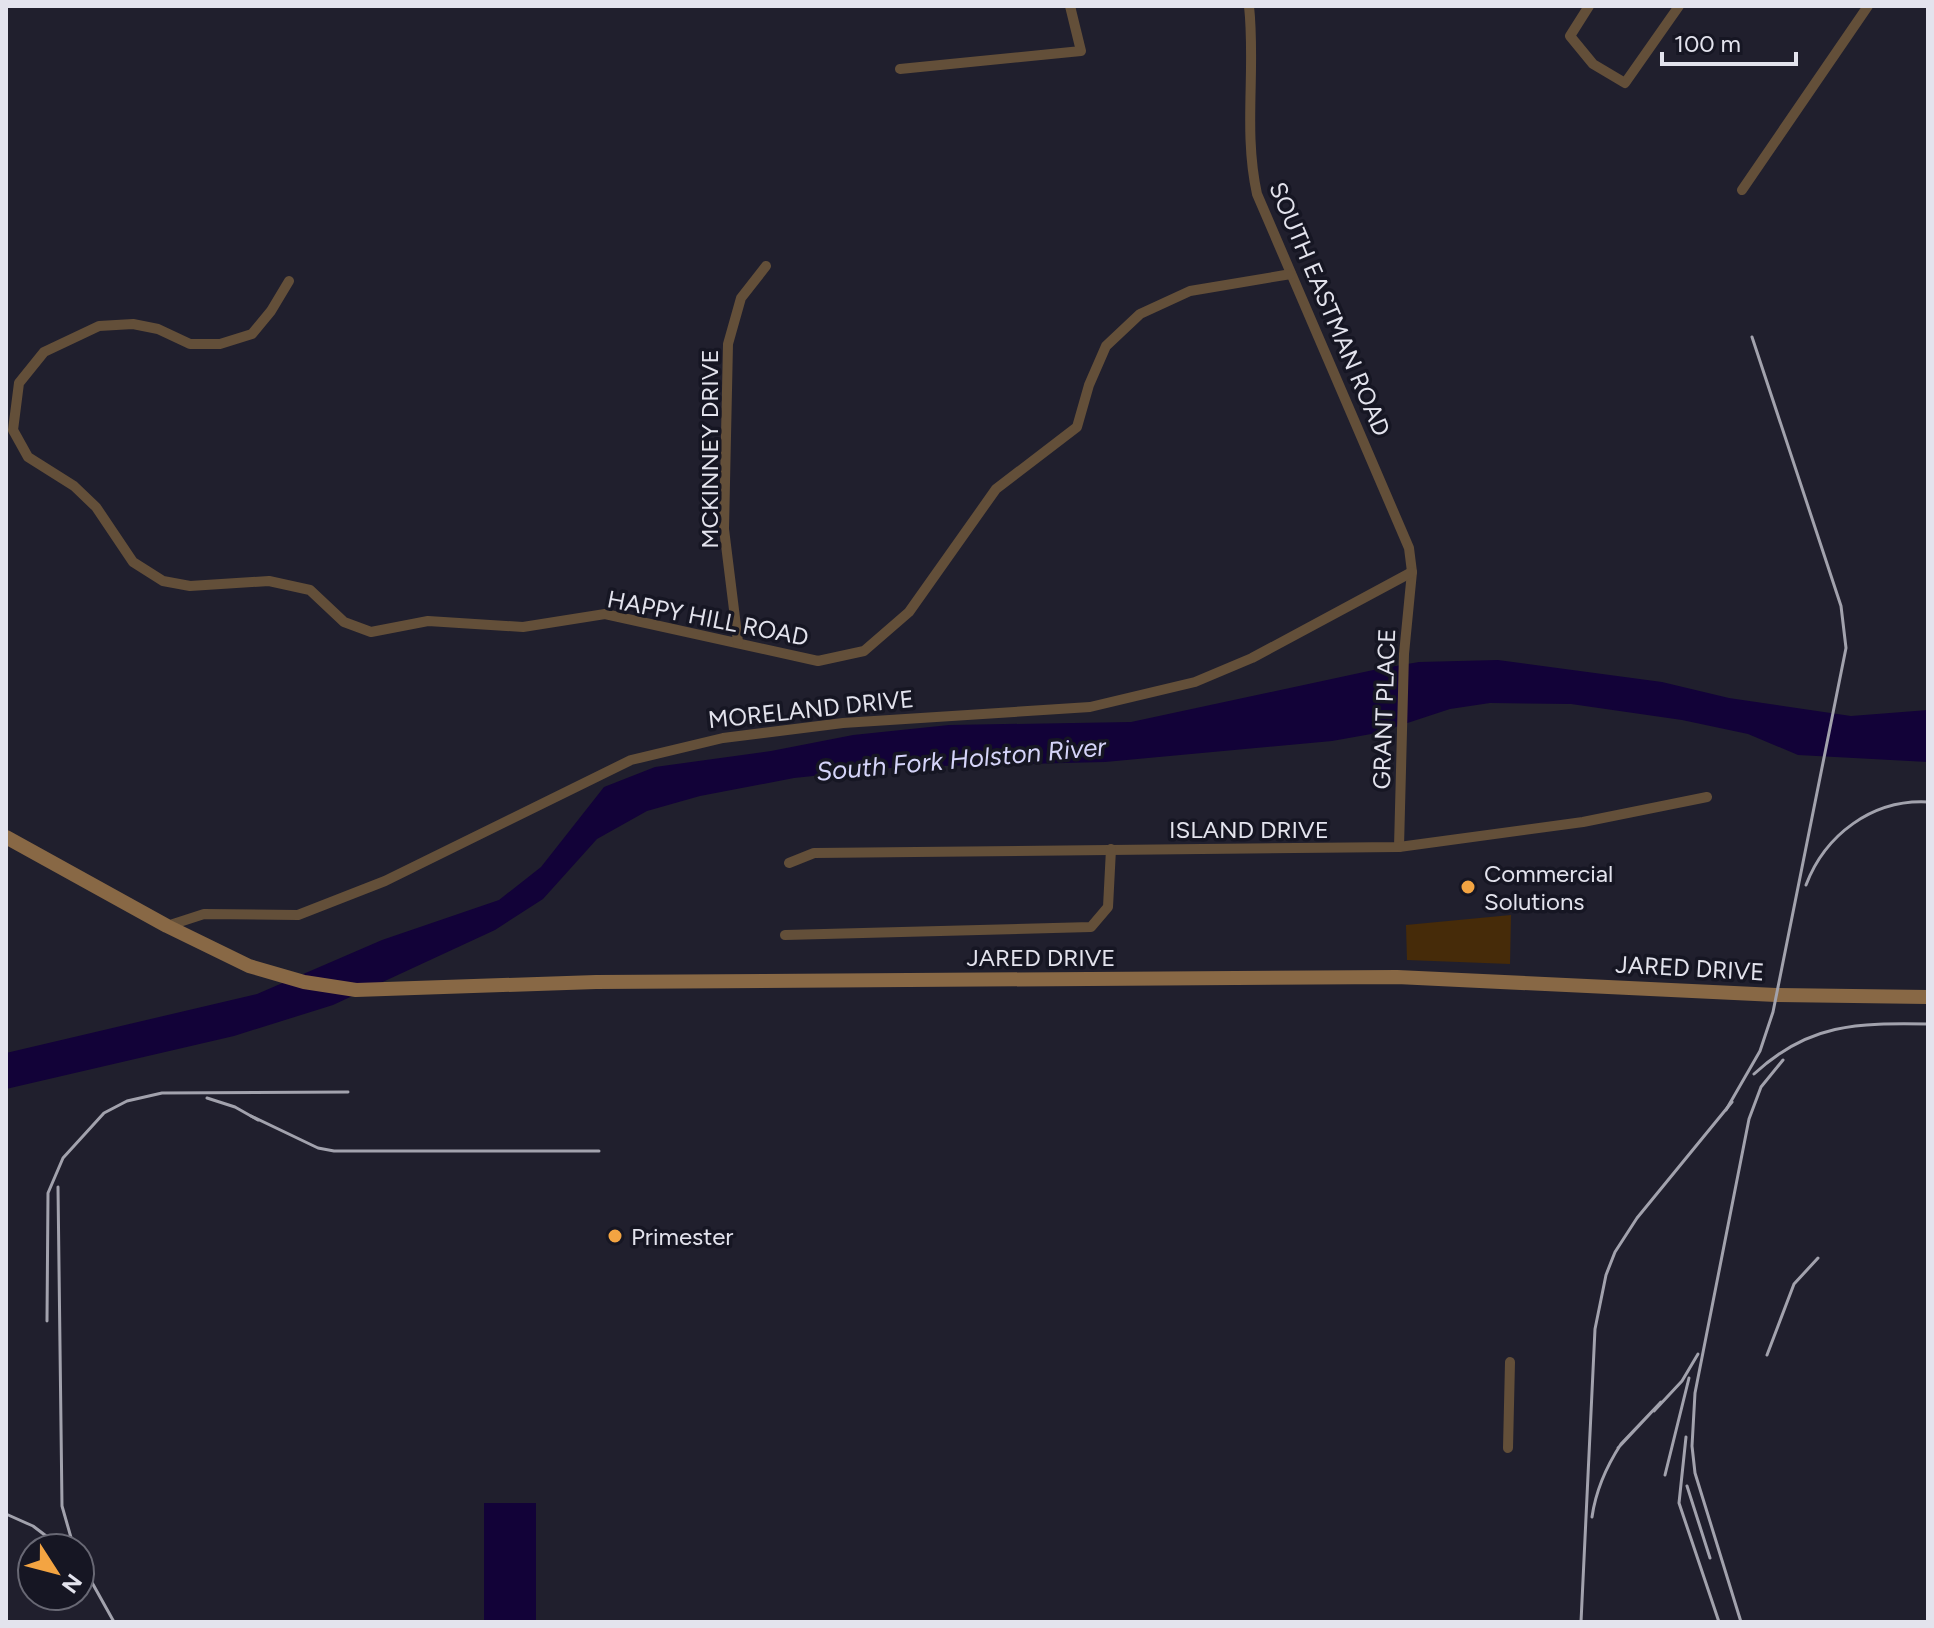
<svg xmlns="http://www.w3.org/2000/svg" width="1934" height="1628" font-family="Figtree,sans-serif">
  <rect width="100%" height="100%" fill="#201f2d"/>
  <polygon fill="#462b09" points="1511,915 1510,964 1407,960 1406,925"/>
  <g fill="#120238">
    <polygon points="1498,660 1662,682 1729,698 1851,716 1928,710 1928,762 1798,755 1748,734 1682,720 1571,704 1490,703 1450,709 1377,733 1332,741 1105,762 900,767 794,778 700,796 647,811 597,839 543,899 495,930 333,1005 234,1036 6,1089 6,1053 257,994 382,940 499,900 541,867 604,787 655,767 771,751 853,735 949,725 1131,722 1378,669 1419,662"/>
    <rect x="484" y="1503" width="52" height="117"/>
  </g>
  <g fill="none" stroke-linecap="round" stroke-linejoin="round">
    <g stroke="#634f39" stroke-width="10">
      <path d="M1249 6C1256 70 1243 130 1257 194L1409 548 1412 572 1404 654 1399 847"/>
      <polyline points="1589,6 1570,36 1593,64 1625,83 1679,6"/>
      <polyline points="900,69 1081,51 1070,6"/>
      <polyline points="1742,190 1868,6"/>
      <polyline points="289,281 271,311 252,334 220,344 190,344 158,329 133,324 99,326 44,352 19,383 13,430 28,457 74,486 96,507 133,562 163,581 190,586 269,581 310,590 344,622 371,632 428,621 523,627 605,614 818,661 864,651 909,612 996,489 1077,427 1089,385 1106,346 1140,314 1190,291 1291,274"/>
      <polyline points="738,642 724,529 728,344 741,298 766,266"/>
      <polyline points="789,863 814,853 1399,847 1583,822 1707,797"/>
      <polyline points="167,926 204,914 298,915 385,881 631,760 723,738 843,723 1090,707 1195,682 1252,658 1412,572"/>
      <polyline points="785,935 1091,927 1108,907 1111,849"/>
      <polyline points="1508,1448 1510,1362"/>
    </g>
    <polyline stroke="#886845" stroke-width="14" points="6,837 167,926 249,966 304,982 356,990 596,982 1397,977 1776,995 1928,997"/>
    <g stroke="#a2a2ad" stroke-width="3">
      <path d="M1806 885C1825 835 1872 799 1928 802"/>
      <path d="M1754 1074C1809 1023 1857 1023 1928 1024"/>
      <polyline points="207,1098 235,1107 258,1120"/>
      <polyline points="1726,1110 1760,1051 1773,1012 1846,648 1841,606 1752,337"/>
      <polyline points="251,1116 318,1148 334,1151 599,1151"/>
      <polyline points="58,1187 62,1506 74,1548"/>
      <polyline points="47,1321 48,1193 63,1158 104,1113 127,1101 162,1093 348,1092"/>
      <polyline points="1767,1355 1794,1284 1818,1258"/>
      <polyline points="1654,1411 1682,1381 1698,1354"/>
      <polyline points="1686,1437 1679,1503 1719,1622"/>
      <polyline points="1665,1475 1689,1378"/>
      <polyline points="1687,1486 1710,1558"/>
      <polyline points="6,1514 33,1526 62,1548"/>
      <path d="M1592 1517C1596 1489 1606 1467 1621 1444L1661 1402 1618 1448"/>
      <polyline points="80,1561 114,1622"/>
      <polyline points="1581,1622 1595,1329 1606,1275 1615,1252 1637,1218 1732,1102"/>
      <polyline points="1741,1622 1695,1473 1692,1446 1695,1393 1749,1119 1761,1087 1783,1060"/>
    </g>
  </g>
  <g fill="#f3a442" stroke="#161623" stroke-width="3">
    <circle cx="1468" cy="887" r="8"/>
    <circle cx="615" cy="1236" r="8"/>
  </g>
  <g text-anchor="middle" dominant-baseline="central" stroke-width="7" stroke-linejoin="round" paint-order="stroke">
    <g font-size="24" fill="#e3e3ed" stroke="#161623">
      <text transform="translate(1330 309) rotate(67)">SOUTH EASTMAN ROAD</text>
      <text transform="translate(709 449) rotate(-90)">MCKINNEY DRIVE</text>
      <text transform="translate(708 618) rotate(11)">HAPPY HILL ROAD</text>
      <text transform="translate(811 709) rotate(-6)">MORELAND DRIVE</text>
      <text transform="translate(1384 709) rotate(-88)">GRANT PLACE</text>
      <text x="1249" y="829">ISLAND DRIVE</text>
      <text x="1041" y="957">JARED DRIVE</text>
      <text transform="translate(1690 968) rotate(3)">JARED DRIVE</text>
    </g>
    <g font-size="24" fill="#e3e3ed" stroke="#161623" text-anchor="start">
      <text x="1484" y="873">Commercial<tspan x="1484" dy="28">Solutions</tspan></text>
      <text x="631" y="1236">Primester</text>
    </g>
    <g font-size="26" font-style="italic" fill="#d5d4f9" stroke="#161623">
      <text transform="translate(961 759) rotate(-5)">South Fork Holston River</text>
    </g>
  </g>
  <rect width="1934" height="1628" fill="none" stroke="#e3e3ed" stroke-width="16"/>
  <g transform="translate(56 1572) rotate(126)"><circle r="38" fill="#161623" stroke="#686874" stroke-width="2"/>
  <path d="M0-6L14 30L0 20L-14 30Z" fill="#f3a442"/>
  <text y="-12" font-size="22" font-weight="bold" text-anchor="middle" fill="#e3e3ed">N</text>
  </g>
  <path d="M1662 52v12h134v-12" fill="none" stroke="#e3e3ed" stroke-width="4"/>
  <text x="1674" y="52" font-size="24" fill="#e3e3ed" stroke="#161623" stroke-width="6" paint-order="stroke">100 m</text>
</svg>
